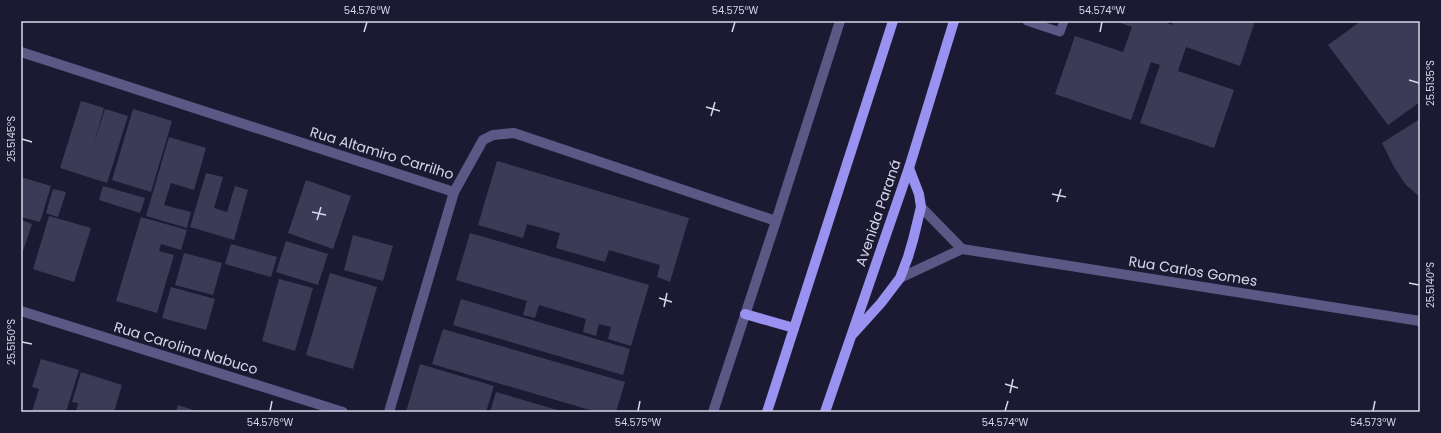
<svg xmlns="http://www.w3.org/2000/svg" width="1441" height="433" font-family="Poppins,sans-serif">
  <rect width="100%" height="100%" fill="#1c1a33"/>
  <g fill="#3c3a56">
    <polygon points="1115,21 1162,21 1172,25 1173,21 1255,21 1240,66 1186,47 1178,71 1234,90 1214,148 1140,123 1160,65 1151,62 1131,120 1055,94 1075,36 1123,52 1132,27"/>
    <polygon points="1361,21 1420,21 1420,102 1388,125 1328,45"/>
    <polygon points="81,101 104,108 94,143 105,109 128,116 107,183 60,168"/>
    <polygon points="133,109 172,121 151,192 112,180"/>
    <polygon points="1420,119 1420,197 1406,185 1394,167 1382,143"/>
    <polygon points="169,137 206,148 194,190 171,183 164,205 191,212 187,228 146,216"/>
    <polygon points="497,161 689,218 670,282 657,277 660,265 609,250 605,262 556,248 560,233 527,224 523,238 478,225"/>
    <polygon points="206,173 223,177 214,208 227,212 235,186 248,190 234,240 190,227"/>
    <polygon points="21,177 51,186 40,222 21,217"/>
    <polygon points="306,180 351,196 333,249 288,233"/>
    <polygon points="103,186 145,198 140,213 99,200"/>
    <polygon points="53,189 66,192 58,217 46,213"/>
    <polygon points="49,216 91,228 74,282 33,269"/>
    <polygon points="141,217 187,230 181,250 161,244 159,251 174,255 157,313 116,301"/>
    <polygon points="21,220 32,224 21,257"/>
    <polygon points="470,233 649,285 631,346 608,339 611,327 599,324 596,336 583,332 586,319 539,305 535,318 523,315 527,301 456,280"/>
    <polygon points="353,235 393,246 383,281 344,270"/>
    <polygon points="286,241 328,254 318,285 276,272"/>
    <polygon points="231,244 277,257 271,277 225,264"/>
    <polygon points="184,253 222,263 213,295 175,285"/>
    <polygon points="330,273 377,287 353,369 306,355"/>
    <polygon points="279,279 313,288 295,351 262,341"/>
    <polygon points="171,287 215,299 206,330 162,318"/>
    <polygon points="461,299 630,349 623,375 453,325"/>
    <polygon points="443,329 625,382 616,412 597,412 432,364"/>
    <polygon points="41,359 79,370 66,412 32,412 39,389 32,387"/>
    <polygon points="420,364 494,386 486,412 406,412"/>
    <polygon points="81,372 122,385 114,412 76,412 78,403 72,402"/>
    <polygon points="496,392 564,412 490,412"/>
    <polygon points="178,405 199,412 176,412"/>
  </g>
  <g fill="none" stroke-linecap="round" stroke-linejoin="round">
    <polyline stroke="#5b5885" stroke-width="9" points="1027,21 1060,32 1064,21"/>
    <g stroke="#5b5885" stroke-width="10">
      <polyline points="21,52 454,192 483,140 493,135 514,133 776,221"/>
      <polyline points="921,207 962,249"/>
      <polyline points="900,278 962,249 1420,321"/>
      <polyline points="21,311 343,412"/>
      <polyline points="389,412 454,192"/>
    </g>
    <polyline stroke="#5b5885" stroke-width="10" points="713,412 776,221 840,21"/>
    <g stroke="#9a92f0" stroke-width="10">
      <polyline points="745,314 794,328"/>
      <polyline points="853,334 881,303 900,278 908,257 913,240 921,207 919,194 909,168"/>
      <polyline points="767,412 893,21"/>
      <polyline points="825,412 909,168 954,21"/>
    </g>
  </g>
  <path fill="none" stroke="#d7d7e8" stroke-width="1.5" d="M364 32 367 22M732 32 735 22M1100 32 1102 22M1409 80 1419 83M706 107 720 111M711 116 715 102M22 139 32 142M1052 194 1066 197M1057 202 1061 189M312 212 326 215M317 220 321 207M1409 283 1419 285M659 298 672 302M664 307 667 293M22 342 32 344M1005 384 1018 388M1010 393 1013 379M270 411 272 401M638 411 640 401M1005 411 1008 401M1373 411 1375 401"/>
  <g text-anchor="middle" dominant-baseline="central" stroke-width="3.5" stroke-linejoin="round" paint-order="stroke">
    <g font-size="14" fill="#d7d7e8" stroke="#1c1a33">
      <text transform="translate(382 153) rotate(17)">Rua Altamiro Carrilho</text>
      <text transform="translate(878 213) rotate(-71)">Avenida Paraná</text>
      <text transform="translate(1193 271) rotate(9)">Rua Carlos Gomes</text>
      <text transform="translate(186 348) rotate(17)">Rua Carolina Nabuco</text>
    </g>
  </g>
  <rect width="1441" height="433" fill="none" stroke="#1c1a33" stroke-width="44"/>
  <rect x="22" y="22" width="1397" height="389" fill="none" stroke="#d7d7e8" stroke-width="1.5"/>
  <g font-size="10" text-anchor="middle" fill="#d7d7e8">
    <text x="367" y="14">54.576°W</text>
    <text x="735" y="14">54.575°W</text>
    <text x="1102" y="14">54.574°W</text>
    <text transform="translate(1430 83) rotate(-90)" y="4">25.5135°S</text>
    <text transform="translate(11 139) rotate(-90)" y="4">25.5145°S</text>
    <text transform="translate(1430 285) rotate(-90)" y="4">25.5140°S</text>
    <text transform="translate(11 342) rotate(-90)" y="4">25.5150°S</text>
    <text x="270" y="426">54.576°W</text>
    <text x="638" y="426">54.575°W</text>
    <text x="1005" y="426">54.574°W</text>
    <text x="1373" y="426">54.573°W</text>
  </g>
</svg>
